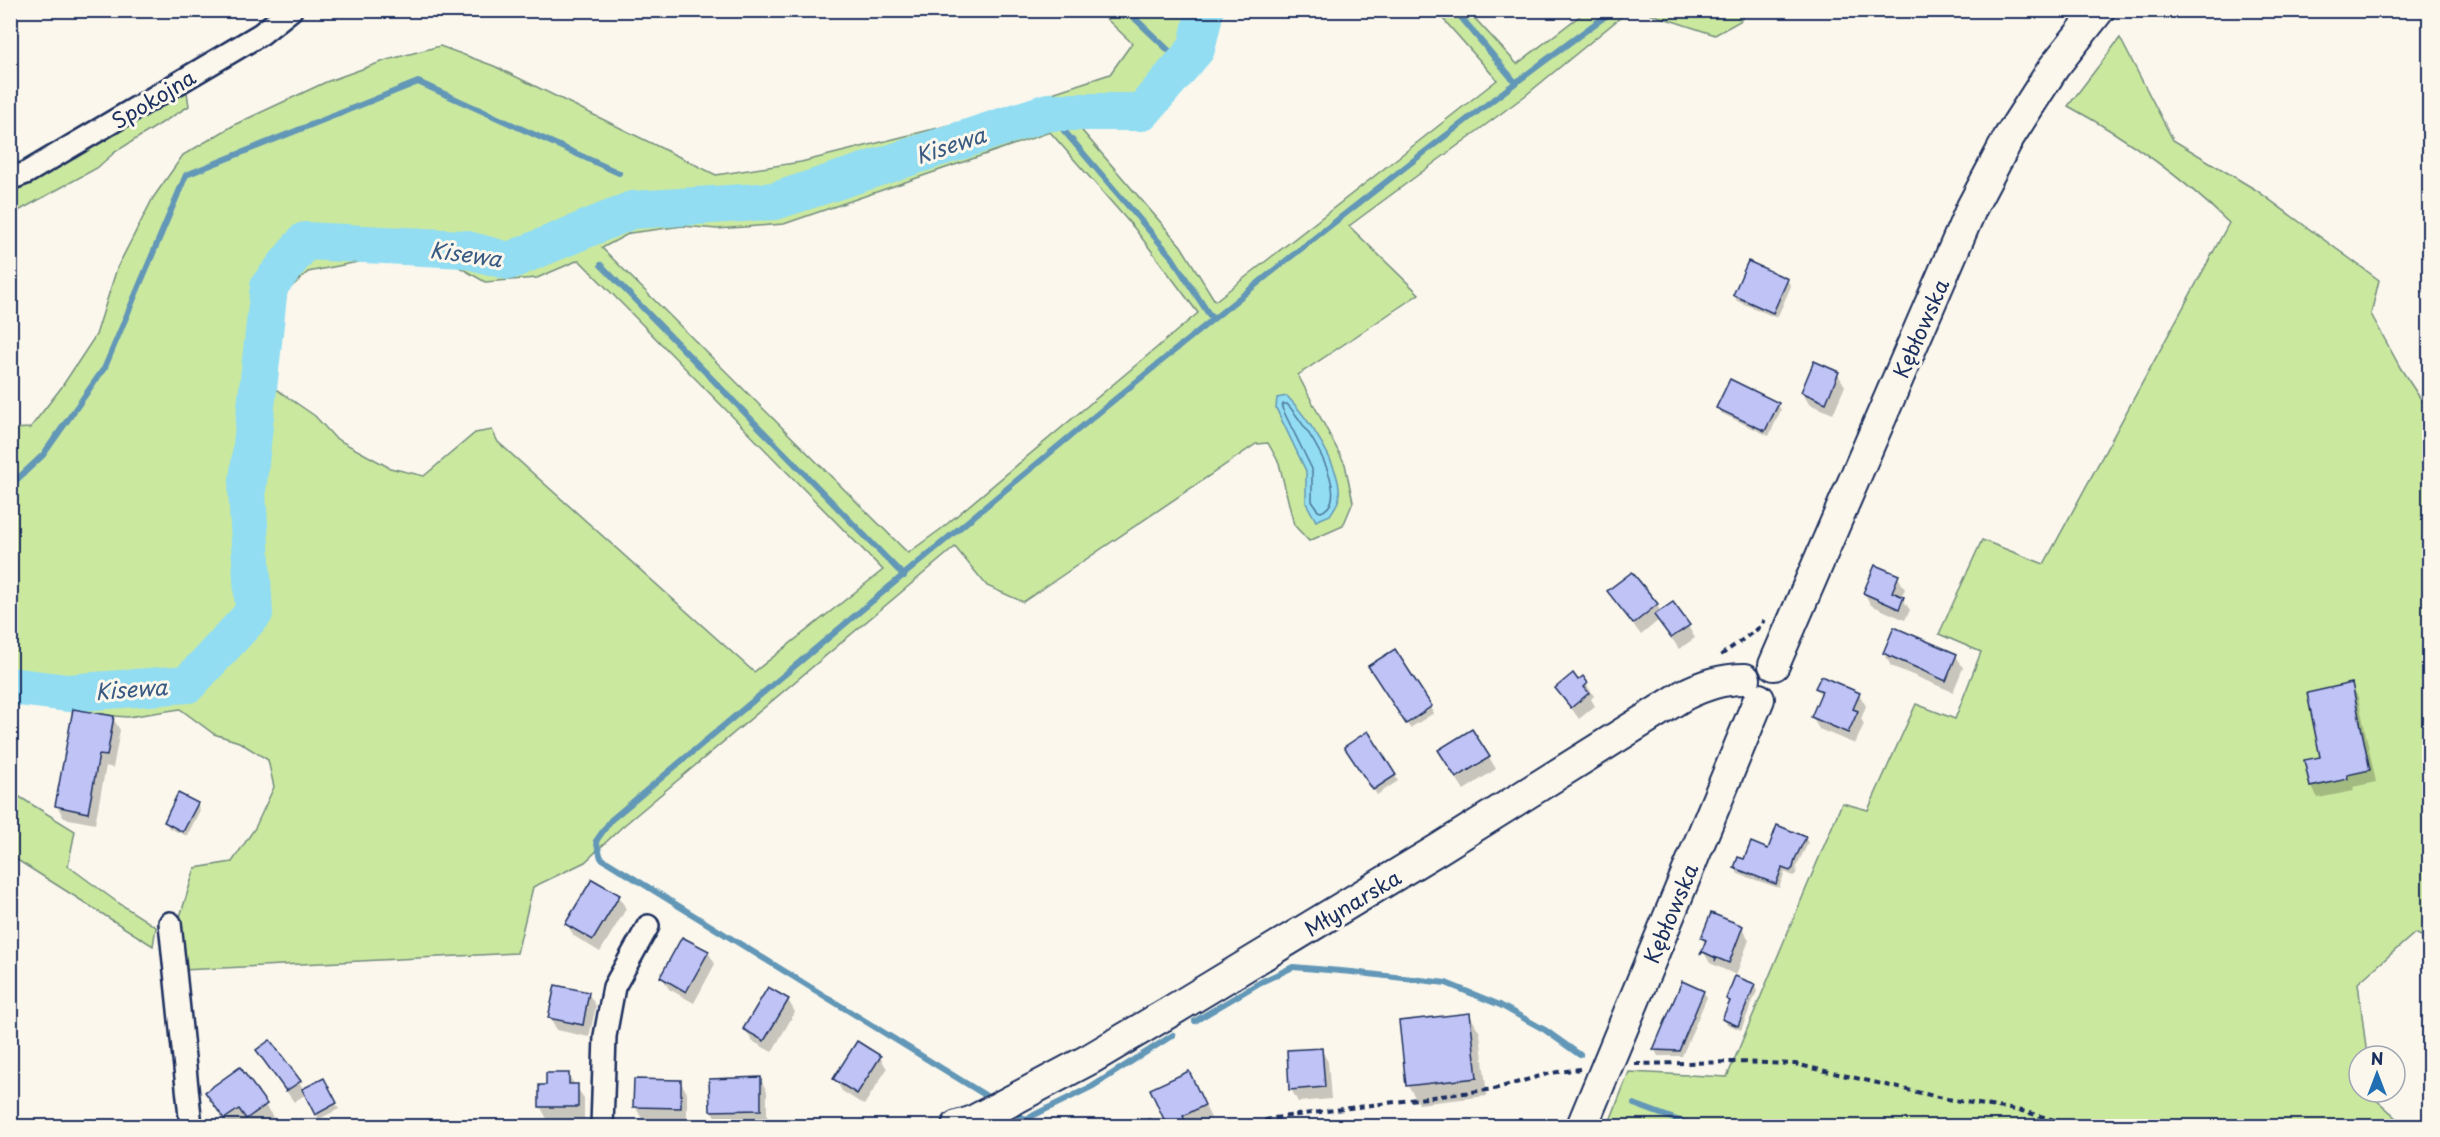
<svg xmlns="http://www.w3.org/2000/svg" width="2440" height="1137" font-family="'Playpen Sans',sans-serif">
  <rect width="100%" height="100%" fill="#fbf7ec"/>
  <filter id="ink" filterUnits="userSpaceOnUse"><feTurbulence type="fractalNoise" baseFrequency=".0167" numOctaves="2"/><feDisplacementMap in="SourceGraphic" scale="12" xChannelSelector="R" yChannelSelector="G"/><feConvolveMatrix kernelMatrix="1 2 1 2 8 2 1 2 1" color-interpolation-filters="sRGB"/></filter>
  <g filter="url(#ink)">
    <g fill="#cbe89f" stroke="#738c7e" stroke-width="1.5" fill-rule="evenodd">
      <path d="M1098 11H1216L1210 48 1172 103 1136 120 1078 126 1181 246 1215 301 1497 80 1436 11H1468L1517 64 1586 11H1748L1740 21 1715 35 1645 12 1626 13 1526 95 1349 226 1419 294 1298 375 1345 464 1353 502 1343 526 1309 541 1294 525 1279 463 1268 443 1256 444 1023 602 987 586 955 547 622 827 585 862 533 887 517 953 183 970 179 920 195 868 232 862 255 828 274 787 268 760 239 742 214 734 180 709 128 717 114 716 73 709 11 703V429L30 428 61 388 96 335 117 268 153 198 183 155 236 124 326 82 387 60 440 46 494 66 716 175 801 162 970 120 1110 74 1132 43ZM1050 132 1135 229 1198 313 941 529 908 553 602 248 630 233 683 226 717 229 784 224ZM579 260 883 570 754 672 498 442 492 430 475 433 424 476 390 468 335 438 315 416 273 387 279 335 287 291 308 272 363 261 454 264 485 282 537 278Z"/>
      <path d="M2120 38 2173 140 2256 190 2379 280 2371 314 2401 369 2428 410 2429 940 2415 933 2358 983 2367 1056H2359V1092H2371L2372 1096 2406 1126H1608L1629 1072 1727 1077 1842 803 1868 810 1916 704 1955 719 1981 652 1939 634 1982 540 2044 564 2229 223C2181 176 2127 138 2068 106Z"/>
      <polygon points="187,92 189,106 115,152 97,168 11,215 10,190"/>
      <polygon points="10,791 75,831 68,866 117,902 156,927 153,946 11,856"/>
    </g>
    <path fill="#92ddf2" stroke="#6297b7" stroke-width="1.5" d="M1287 396C1307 417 1343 468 1339 498 1338 504 1333 510 1330 515L1316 521 1306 503V471L1276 408 1277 398Z"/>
    <g fill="#0003">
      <polygon points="1787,280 1791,286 1777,318 1737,301 1734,295"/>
      <polygon points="1815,363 1838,374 1845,386 1833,414 1809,404 1802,392"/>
      <polygon points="1778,404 1781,410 1769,436 1721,413 1718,408"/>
      <polygon points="1898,577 1905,589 1901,597 1910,610 1905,620 1871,605 1864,593"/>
      <polygon points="1609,592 1656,604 1661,612 1688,626 1695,638 1679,649 1659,620 1641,635"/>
      <polygon points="1394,651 1434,713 1410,728 1374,672"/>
      <polygon points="1884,653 1956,655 1963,668 1953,692 1891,666"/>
      <polygon points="1582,678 1594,696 1591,699 1595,706 1579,719 1557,688"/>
      <polygon points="2351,685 2358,697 2376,782 2353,787 2354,791 2318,798 2311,786"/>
      <polygon points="1817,688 1859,694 1866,706 1861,719 1864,724 1855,744 1819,729 1812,717 1821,696"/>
      <polygon points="113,718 120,730 113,768 106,766 95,824 64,818 57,806"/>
      <polygon points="1350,753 1395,775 1398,781 1377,795"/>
      <polygon points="1489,757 1496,769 1464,790 1447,763"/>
      <polygon points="197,804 200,810 187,836 169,828 166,822"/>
      <polygon points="1805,838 1808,843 1797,865 1796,874 1793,876 1785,872 1779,888 1738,874 1735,868 1769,851"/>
      <polygon points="619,896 626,909 600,952 574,936 567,924"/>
      <polygon points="1742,928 1749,940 1736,975 1710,963 1703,951 1706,945 1702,938"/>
      <polygon points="708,952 715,964 694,1003 669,989 662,977"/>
      <polygon points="1683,983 1703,992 1707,997 1682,1056 1658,1056 1655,1050"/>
      <polygon points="1754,985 1757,991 1741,1030 1727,1024 1724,1019 1730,1004 1727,999"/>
      <polygon points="588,993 596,1006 589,1037 557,1030 550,1018"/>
      <polygon points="788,1000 795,1012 772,1052 752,1041 745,1029"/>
      <polygon points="1470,1015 1480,1033 1487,1096 1419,1104 1408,1085"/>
      <polygon points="1321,1049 1328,1062 1331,1099 1298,1102 1291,1089"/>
      <polygon points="258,1051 299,1082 304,1090 323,1080 339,1109 319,1119 306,1094 294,1102"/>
      <polygon points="880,1057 887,1069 864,1105 842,1091 835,1079"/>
      <polygon points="240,1069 273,1117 260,1126 252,1126 247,1120 237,1126 229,1126 214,1104"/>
      <polygon points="568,1075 584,1098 584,1119 547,1119 540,1106 547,1087"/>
      <polygon points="760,1079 767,1091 767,1121 718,1122 711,1110"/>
      <polygon points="680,1081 687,1093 687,1120 642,1119 635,1106"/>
      <polygon points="1195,1085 1211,1118 1193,1126 1169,1126 1152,1090"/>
    </g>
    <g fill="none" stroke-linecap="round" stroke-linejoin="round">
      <path stroke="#4b7599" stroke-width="1.5" d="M1283 404H1287C1302 420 1356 498 1321 512L1318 511 1312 501V469L1282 408Z"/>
      <g stroke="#6297b7" stroke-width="6">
        <polyline points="1126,10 1183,64"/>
        <polyline points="1455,10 1515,82"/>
        <polyline points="1048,112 1171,256 1212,319"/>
        <polyline points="601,265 904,576"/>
        <polyline points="10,486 43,455 105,367 186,175 418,82 619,173"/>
        <polyline points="1195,1021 1261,982 1293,967 1352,972 1446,983 1500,1005 1545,1030 1580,1055"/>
        <path d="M985 1095 601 858 596 841 611 820C941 545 1266 263 1614 10"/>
        <polyline points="1634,1104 1693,1126"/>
        <polyline points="1019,1116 1026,1119 1093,1086 1173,1035"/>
      </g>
      <polyline stroke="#92ddf2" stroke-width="38" points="10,686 68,693 188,684 254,613 247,491 269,286 305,241 464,249 509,261 632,210 775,201 1048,112 1142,112 1196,49 1205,10"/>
    </g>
    <g fill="#bfc3f5" stroke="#1b2f5e" stroke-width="1.5">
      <polygon points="1748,261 1788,279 1773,313 1733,295"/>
      <polygon points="1814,361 1839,372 1826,403 1801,392"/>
      <polygon points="1730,379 1779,403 1765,431 1716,408"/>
      <polygon points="1875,565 1899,575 1892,592 1904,597 1899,609 1863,593"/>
      <polygon points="1632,572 1658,604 1633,624 1607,591"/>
      <polygon points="1673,602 1690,625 1671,638 1654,615"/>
      <polygon points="1894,627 1957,654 1946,681 1883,653"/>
      <polygon points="1395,649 1432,706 1406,724 1368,666"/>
      <polygon points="1573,673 1578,680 1583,676 1588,683 1584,687 1589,693 1571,708 1555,688"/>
      <polygon points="1821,676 1860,693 1853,709 1858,711 1848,733 1811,717 1822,691 1815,688"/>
      <polygon points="2352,683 2370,770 2347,775 2348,779 2310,787 2304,760 2320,757 2307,693"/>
      <polygon points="73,709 114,716 107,756 99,755 88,813 55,806"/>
      <polygon points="1472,729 1490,757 1456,778 1438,750"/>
      <polygon points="1368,731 1396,775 1373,790 1344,747"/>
      <polygon points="178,793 198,803 183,832 164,822"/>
      <polygon points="1777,825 1806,837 1795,859 1793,868 1790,871 1782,868 1776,884 1734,868 1738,857 1744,859 1751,842 1768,849"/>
      <polygon points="592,879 620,895 593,940 565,924"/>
      <polygon points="1711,913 1743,926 1729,963 1717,958 1715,961 1716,958 1703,952 1700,955 1706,940 1701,938"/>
      <polygon points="682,937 709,951 686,992 660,977"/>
      <polygon points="1735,976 1755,984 1738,1026 1722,1019 1730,1001 1726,999"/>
      <polygon points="1682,981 1704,991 1679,1051 1653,1050"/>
      <polygon points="555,985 589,992 583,1025 548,1018"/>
      <polygon points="768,987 789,999 764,1041 743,1029"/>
      <polygon points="1470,1013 1477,1078 1406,1086 1399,1021"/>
      <polygon points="270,1040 301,1081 286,1091 256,1050"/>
      <polygon points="857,1041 881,1056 857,1094 833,1079"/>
      <polygon points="1322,1048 1325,1087 1289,1090 1287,1050"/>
      <polygon points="240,1067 267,1104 246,1119 239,1109 224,1119 205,1092"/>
      <polygon points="1189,1071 1205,1105 1183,1116 1187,1125 1167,1126 1150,1089"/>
      <polygon points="546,1073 569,1073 569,1084 578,1084 578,1107 539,1107 539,1085 546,1085"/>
      <polygon points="761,1077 761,1110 710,1111 709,1079"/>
      <polygon points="324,1078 337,1103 315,1115 302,1089"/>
      <polygon points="634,1079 681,1080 681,1108 633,1107"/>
      <polygon points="1150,1119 1152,1126 1128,1126 1128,1125"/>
    </g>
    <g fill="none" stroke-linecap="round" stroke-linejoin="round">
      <defs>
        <g id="street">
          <polyline points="10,179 26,173 261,34 291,10"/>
          <polyline points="170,923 191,1126"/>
          <polyline points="602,1126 605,1036 614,987 648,926"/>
        </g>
        <g id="secondary">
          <polyline points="1774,665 1972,207 2009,137 2054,67 2099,10"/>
          <path d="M957 1126 971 1122 1090 1059 1171 1011 1437 850 1684 695C1704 685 1722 679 1745 679"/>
          <polyline points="1582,1126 1759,699"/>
        </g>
      </defs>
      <use href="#street" stroke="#1b2f5e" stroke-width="26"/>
      <use href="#secondary" stroke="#1b2f5e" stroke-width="34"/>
      <g stroke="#1b2f5e" stroke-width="4" stroke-dasharray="6 4.5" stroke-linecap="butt">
        <polyline points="1721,655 1760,627 1764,620"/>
        <polyline points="1635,1064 1735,1062 1795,1064 1947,1099 2022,1111 2076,1126"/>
        <polyline points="1244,1126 1274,1118 1494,1089 1551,1073 1580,1069"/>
      </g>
      <use href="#street" stroke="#fbf7ec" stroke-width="21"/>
      <use href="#secondary" stroke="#fbf7ec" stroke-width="30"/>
    </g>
  </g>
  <g text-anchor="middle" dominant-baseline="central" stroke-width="6" stroke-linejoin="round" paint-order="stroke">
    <g font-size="21" fill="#1b2f5e" stroke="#fbf7ec">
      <text transform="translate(153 98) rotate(-31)">Spokojna</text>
      <text transform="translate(1920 328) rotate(-66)">Kębłowska</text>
      <text transform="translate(1352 902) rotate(-31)">Młynarska</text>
      <text transform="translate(1670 913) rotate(-67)">Kębłowska</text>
    </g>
    <g font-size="22" font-style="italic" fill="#395a83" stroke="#fbf7ec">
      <text transform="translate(950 144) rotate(-18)">Kisewa</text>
      <text transform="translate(466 253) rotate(8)">Kisewa</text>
      <text transform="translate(131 688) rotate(-4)">Kisewa</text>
    </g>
  </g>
  <rect width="2440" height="1137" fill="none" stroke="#fbf7ec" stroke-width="36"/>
  <rect x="18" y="18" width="2404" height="1101" fill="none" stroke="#1b2f5e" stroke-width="2" filter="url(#ink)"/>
  <g transform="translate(2377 1074)"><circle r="28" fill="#fbf7ec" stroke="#a1a7b3" stroke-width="1.5"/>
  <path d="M0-4.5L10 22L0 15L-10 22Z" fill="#1f6fb2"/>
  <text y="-9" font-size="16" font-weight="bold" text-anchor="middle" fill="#1b2f5e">N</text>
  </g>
</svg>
